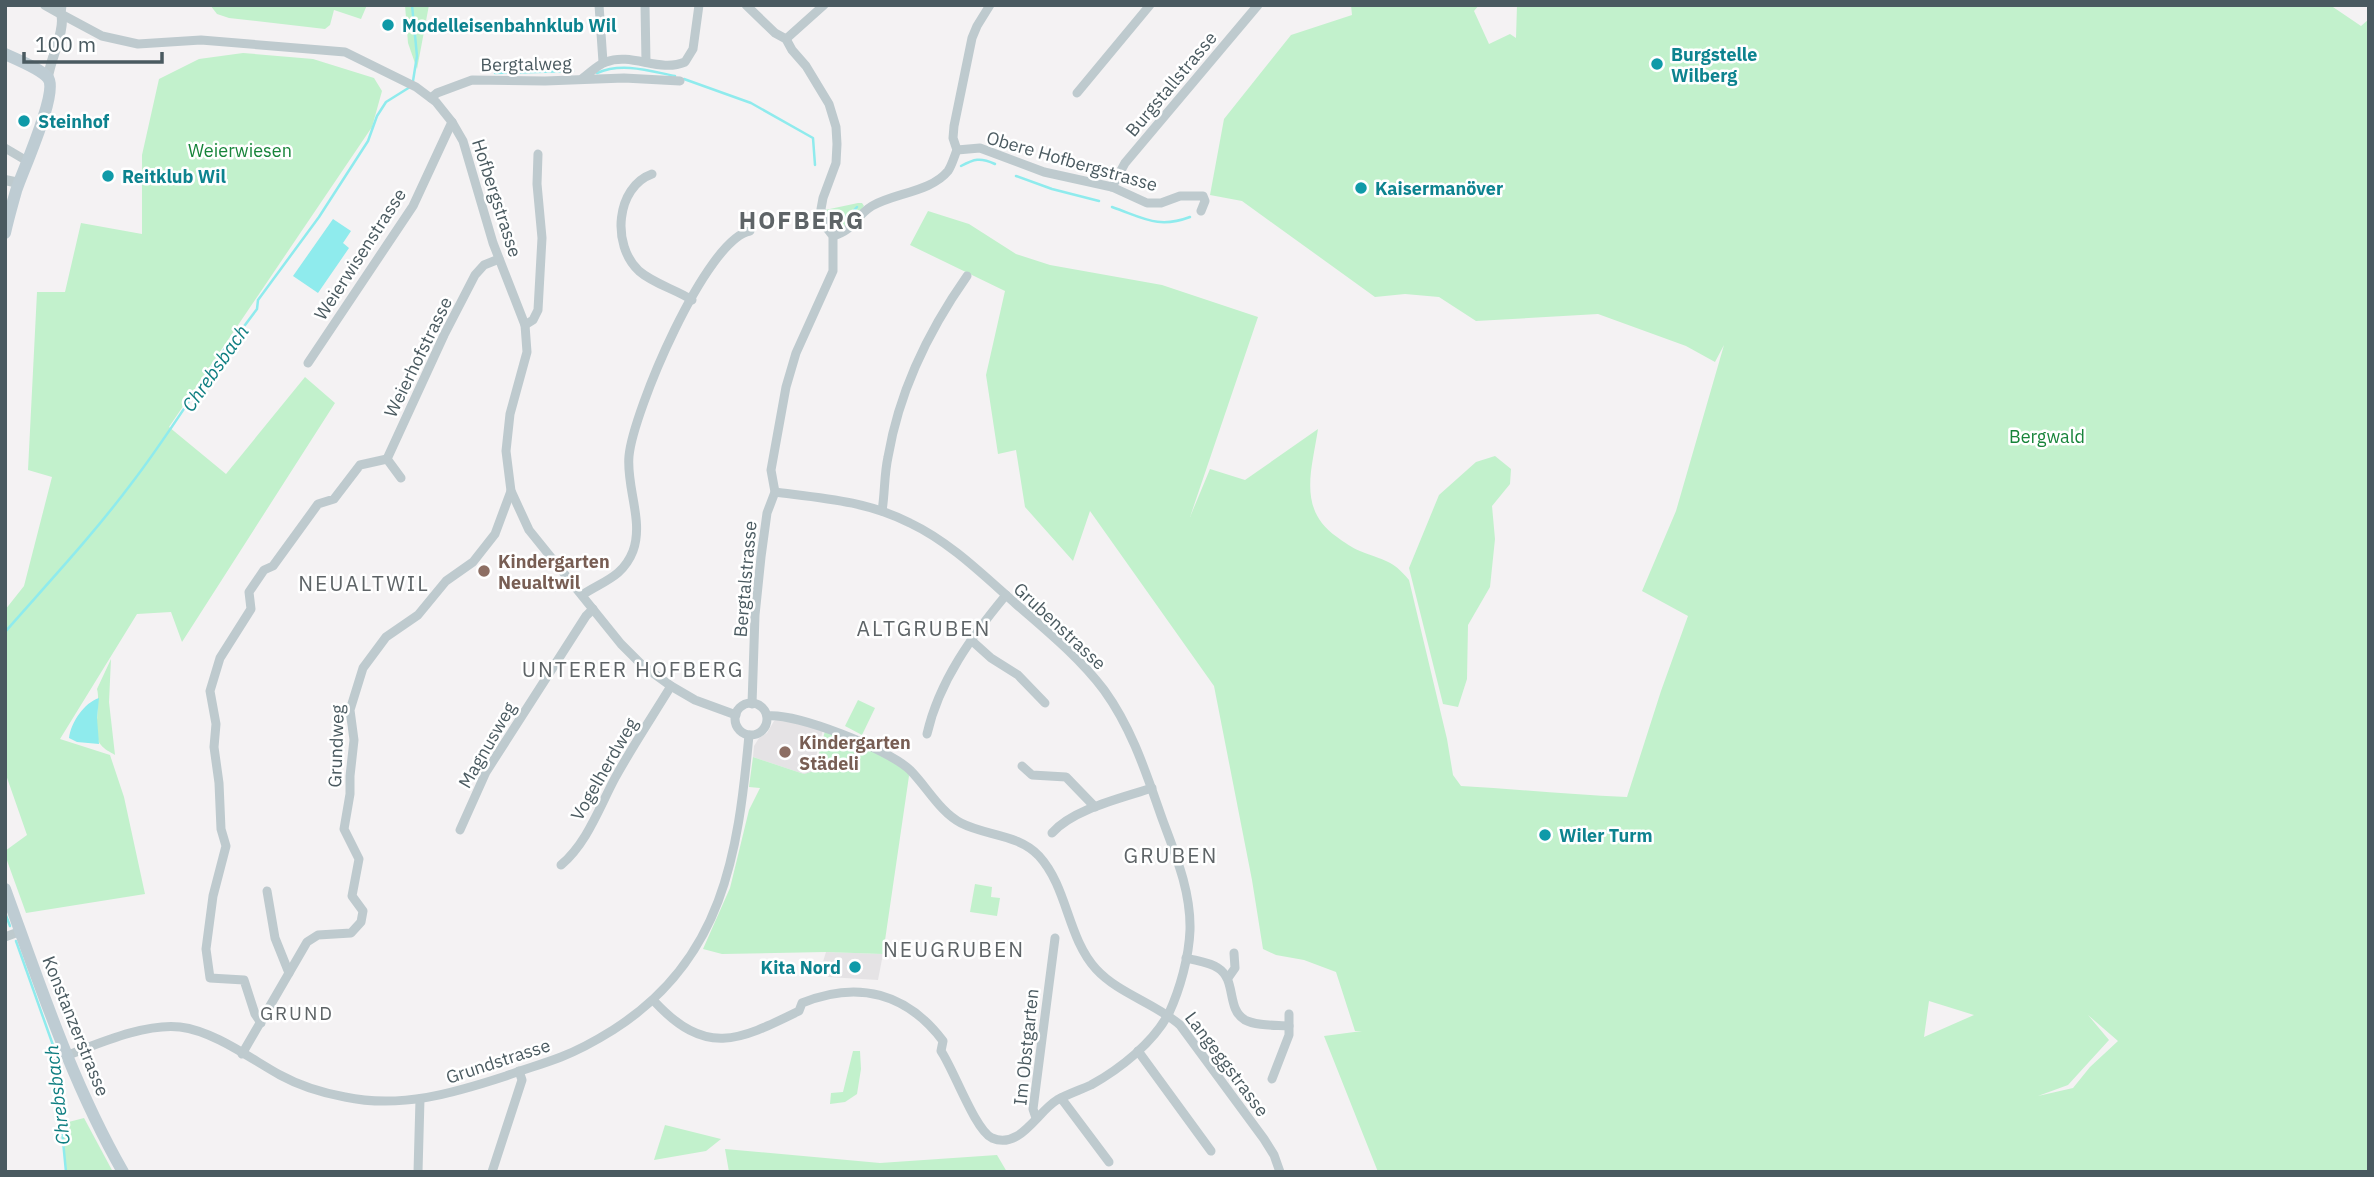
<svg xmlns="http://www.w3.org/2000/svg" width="2374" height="1177" font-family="'IBM Plex Sans',sans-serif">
  <rect width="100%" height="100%" fill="#f4f2f3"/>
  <g fill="#e5e3e5">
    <polygon points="778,719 823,730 812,772 804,774 753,757 754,746 759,738 767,733 774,721"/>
    <polygon points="826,952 883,954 878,980 828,977 822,965"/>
  </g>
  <g fill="#c2f1cc" fill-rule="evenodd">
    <polygon points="210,5 367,5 361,19 334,10 330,25 325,29 229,18 217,14"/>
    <polygon points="405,5 429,5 417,69 408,43"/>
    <path d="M1351 5H1479L1474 11 1489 44 1510 34 1516 38 1517 5H2330L2361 26 2369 19V1172H1378L1324 1036 1362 1031H1355L1336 972 1304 960 1276 955 1263 949 1252 880 1214 686 1090 511 1073 561 1025 507 1016 450 998 454 986 375 1005 291 910 245 928 211 969 224 1016 254 1050 265 1162 285 1258 317 1190 517 1210 469 1245 480 1318 429C1312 470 1297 509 1337 537 1344 542 1352 548 1360 551 1384 561 1392 559 1409 580L1447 739 1453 775 1461 786C1516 789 1571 795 1627 797L1661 691 1688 616 1642 591 1676 511 1724 345 1715 362 1686 346 1598 314 1476 321 1439 297 1405 294 1375 297 1242 201 1210 195 1224 119 1291 35 1352 15ZM1929 1001 1974 1015 1924 1037ZM2088 1015 2118 1041 2090 1067 2073 1088 2038 1096 2068 1085 2109 1040Z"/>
    <polygon points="243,53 313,59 374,78 382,91 372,127 169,427 226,474 305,377 335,403 182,642 171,612 137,614 60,739 110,755 124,797 145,894 26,913 5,855 5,851 27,835 5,772 5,610 24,586 52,477 28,470 37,292 65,292 81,223 142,234 142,155 159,79 199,59"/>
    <path d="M858 203H862L864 206C855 217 848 231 832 226L825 210Z"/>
    <polygon points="1495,456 1511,469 1510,484 1492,506 1495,539 1490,587 1468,625 1467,679 1458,707 1443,704 1409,568 1439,495 1476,462"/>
    <path d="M111 659 109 702 115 755C110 752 104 749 101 745 92 736 101 703 97 689Z"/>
    <polygon points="858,700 875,708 862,735 845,726"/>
    <polygon points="825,731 878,751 908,772 909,776 883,954 826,952 722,954 703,949 730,888 749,810 760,788 749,787 753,757 804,774 814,771"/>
    <polygon points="975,884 992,887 991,897 1000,898 997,916 970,912"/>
    <polygon points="853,1051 860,1051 861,1069 857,1094 845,1102 830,1104 831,1093 843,1092"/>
    <polygon points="84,1118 113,1172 66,1172 61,1124"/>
    <polygon points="665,1125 721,1139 706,1151 654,1160"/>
    <polygon points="725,1149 880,1163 997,1155 1007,1172 729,1172"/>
  </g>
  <g fill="#8febed">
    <polygon points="333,219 351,231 343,243 349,248 318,293 293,276"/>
    <path d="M99 698 97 718 99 744 77 742 69 738C71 722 84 703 99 698Z"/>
  </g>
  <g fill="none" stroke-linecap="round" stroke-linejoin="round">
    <g stroke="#8febed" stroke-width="2.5">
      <polyline points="412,5 417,56 413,81"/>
      <polyline points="495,73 573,71"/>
      <path d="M597 73C622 62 650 71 675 76"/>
      <polyline points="684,79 751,103 813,138 815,165"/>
      <path d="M961 166C974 159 980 157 995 164"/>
      <polyline points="1016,176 1052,189 1099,201"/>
      <path d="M1112 207C1144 218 1158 229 1190 217"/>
      <polyline points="830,219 849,216 857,207"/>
      <path d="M5 632C48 583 92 536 131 484 166 439 195 390 229 343L233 341 257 309 258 300 319 217 368 141 377 116 386 102 410 87"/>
      <polyline points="5,913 10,926"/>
      <polyline points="16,941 54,1048 66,1172"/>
    </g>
    <g stroke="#becace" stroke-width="9">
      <polyline points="62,5 61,14 102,36 138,44 201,40 345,52 416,87 436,102 452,122 463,141 493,243 525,325 527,352 510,414 506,451 511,491 529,530 621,644 642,665 671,686 695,700 736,715"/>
      <polyline points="599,5 603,62"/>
      <polyline points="645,5 646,62"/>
      <polyline points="746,5 775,33 786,39 792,50 806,66 829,104 836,127 837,144 836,163 823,198 821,209 826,227 833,236 833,271 796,353 786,387 771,470 775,492 767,513 761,557 755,615 752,704"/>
      <polyline points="786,39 824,5"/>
      <path d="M583 78C590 73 597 65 606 62 632 52 659 73 685 62L693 49 699 5"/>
      <polyline points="1077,93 1150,5"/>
      <polyline points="431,98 437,93 472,80 545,81 624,78 680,81"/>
      <polyline points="5,148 27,161"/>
      <polyline points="957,150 980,148 1044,172 1112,187 1147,203 1161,203 1180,196 1203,196 1205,201 1201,211"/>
      <path d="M652 174C616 187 611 245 639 271 654 284 675 289 692 300"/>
      <polyline points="1112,187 1125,163 1258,5"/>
      <path d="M833 236C856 229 854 217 872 206 894 193 931 192 948 171 952 165 954 157 957 150L953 138 954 126 972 38 977 26 990 5"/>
      <polyline points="525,325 533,320 538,310 542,238 537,184 538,154"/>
      <polyline points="308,363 413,206 452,122"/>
      <polyline points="401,478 387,459 444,335 475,275 484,265 499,259"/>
      <path d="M882 511C885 493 884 475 888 457 899 392 929 330 967 276"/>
      <path d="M582 595C603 581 623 577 633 551 644 521 626 487 629 456 633 412 706 239 750 231"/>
      <polyline points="971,640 991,658 1018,675 1045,703"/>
      <circle cx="751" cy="719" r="16"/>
      <path d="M767 716C797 713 888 749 910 770 927 787 940 812 961 823 986 836 1019 834 1039 856 1068 888 1067 937 1096 969 1119 994 1155 1003 1180 1025L1264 1139 1274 1155 1280 1172"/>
      <path d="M927 734C939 681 972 636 1006 595"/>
      <polyline points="1022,766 1032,775 1066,777 1095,807"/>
      <polyline points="460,830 486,772 586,616 593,609"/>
      <path d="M1052 833C1073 809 1122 798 1152 788"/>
      <path d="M561 865C587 843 599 808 615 778 632 747 652 717 671 686"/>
      <polyline points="267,891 275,938 289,973"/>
      <polyline points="5,937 21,931"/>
      <path d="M1186 958C1197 961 1209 962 1218 968 1237 980 1226 1009 1245 1020 1256 1026 1275 1025 1289 1026"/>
      <polyline points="1228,978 1235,968 1234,953"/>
      <path d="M654 1001C706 1057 738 1041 799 1011L802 1003C858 980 907 993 943 1041L941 1051C954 1070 975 1130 992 1138 1020 1150 1037 1112 1057 1100 1068 1094 1080 1090 1091 1085 1120 1069 1153 1043 1169 1013 1180 989 1189 957 1190 930 1191 892 1176 856 1163 821 1147 776 1133 730 1104 690 1079 657 1047 631 1016 604 983 575 950 542 910 523 867 501 822 498 775 492"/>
      <polyline points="261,1023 255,1014 244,980 210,978 206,949 213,896 226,846 221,829 219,783 214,747 216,724 210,691 220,658 251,609 249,592 264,570 273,566 318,504 334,499 360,465 387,459"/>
      <polyline points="1138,1051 1211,1151"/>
      <polyline points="242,1054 307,942 318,935 351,933 361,922 363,911 352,896 359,859 344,829 350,794 350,776 354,740 350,710 363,668 386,637 418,615 446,581 473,562 495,534 511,491"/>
      <path d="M68 1055C100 1043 146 1023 180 1027 214 1031 251 1059 280 1075 300 1086 323 1093 345 1097 401 1109 454 1093 506 1076 525 1069 543 1064 561 1057 579 1050 597 1040 613 1030 723 960 738 855 749 735"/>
      <polyline points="1272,1079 1289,1035 1289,1014"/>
      <polyline points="1061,1098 1109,1162"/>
      <polyline points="1036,1118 1033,1109 1055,938"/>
      <polyline points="418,1172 420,1099"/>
      <polyline points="492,1172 522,1080 519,1071"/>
    </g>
    <g stroke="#becace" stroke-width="10">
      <path d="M45 5 61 14C66 29 50 60 48 77"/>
      <polyline points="5,180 19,183"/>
    </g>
    <g stroke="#beccd3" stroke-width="12">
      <path d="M5 54C16 59 41 69 48 78 59 92 22 172 16 191 12 205 8 219 5 233"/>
      <path d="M5 889C40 985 72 1083 123 1172"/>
    </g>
  </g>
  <g fill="#0f9aa8" stroke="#fff" stroke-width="2.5">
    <circle cx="388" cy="25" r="7"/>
    <circle cx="1657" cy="64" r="7"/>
    <circle cx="24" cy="121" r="7"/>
    <circle cx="108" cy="176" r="7"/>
    <circle cx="1361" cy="188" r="7"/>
    <circle cx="1545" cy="835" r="7"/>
    <circle cx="855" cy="967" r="7"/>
  </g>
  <g fill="#8d6e63" stroke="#fff" stroke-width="2.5">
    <circle cx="484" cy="571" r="7"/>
    <circle cx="785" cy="752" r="7"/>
  </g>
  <g text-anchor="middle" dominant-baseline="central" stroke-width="5" stroke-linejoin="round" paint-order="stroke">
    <g font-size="18" font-weight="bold" fill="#0d838f" stroke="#fff" text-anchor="start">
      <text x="402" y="25">Modelleisenbahnklub Wil</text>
      <text x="1671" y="54">Burgstelle<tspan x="1671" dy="21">Wilberg</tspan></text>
      <text x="38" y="121">Steinhof</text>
      <text x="122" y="176">Reitklub Wil</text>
      <text x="1375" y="188">Kaisermanöver</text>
      <text x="1559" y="835">Wiler Turm</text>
      <text x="841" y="967" text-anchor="end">Kita Nord</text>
    </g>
    <g font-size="18" fill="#4a5a60" stroke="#fff">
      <text transform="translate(526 64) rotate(-1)">Bergtalweg</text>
      <text transform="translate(1171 84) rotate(-50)">Burgstallstrasse</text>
      <text transform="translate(1072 161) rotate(16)">Obere Hofbergstrasse</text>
      <text transform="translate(497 198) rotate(72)">Hofbergstrasse</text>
      <text transform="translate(360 254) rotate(-57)">Weierwisenstrasse</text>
      <text transform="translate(418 357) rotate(-64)">Weierhofstrasse</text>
      <text transform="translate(745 579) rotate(-85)">Bergtalstrasse</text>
      <text transform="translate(1060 626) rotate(43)">Grubenstrasse</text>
      <text transform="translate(487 745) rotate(-60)">Magnusweg</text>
      <text transform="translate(336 746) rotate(-88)">Grundweg</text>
      <text transform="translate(604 769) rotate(-60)">Vogelherdweg</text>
      <text transform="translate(76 1026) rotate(68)">Konstanzerstrasse</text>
      <text transform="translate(1026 1047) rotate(-84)">Im Obstgarten</text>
      <text transform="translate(498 1061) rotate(-18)">Grundstrasse</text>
      <text transform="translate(1227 1064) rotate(53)">Langeggstrasse</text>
    </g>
    <g font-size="18" fill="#17843a" stroke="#fff">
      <text x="240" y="150">Weierwiesen</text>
      <text x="2047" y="436">Bergwald</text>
    </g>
    <g font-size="18" font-weight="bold" fill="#785e54" stroke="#fff" text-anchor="start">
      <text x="498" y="561">Kindergarten<tspan x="498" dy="21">Neualtwil</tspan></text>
      <text x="799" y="742">Kindergarten<tspan x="799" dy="21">Städeli</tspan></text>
    </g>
    <g font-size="19" font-style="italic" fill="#0e7e81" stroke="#fff">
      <text transform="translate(215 368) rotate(-55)">Chrebsbach</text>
      <text transform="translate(57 1095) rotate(-97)">Chrebsbach</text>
    </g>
    <g font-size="19" letter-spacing="2" fill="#5e6467" stroke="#fff">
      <text x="297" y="1013">GRUND</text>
    </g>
    <g font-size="21" letter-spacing="2" fill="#5e6467" stroke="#fff">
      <text x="364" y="583">NEUALTWIL</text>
      <text x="924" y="628">ALTGRUBEN</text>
      <text x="633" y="669">UNTERER HOFBERG</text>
      <text x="1171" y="855">GRUBEN</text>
      <text x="954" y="949">NEUGRUBEN</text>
    </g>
    <g font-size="24" font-weight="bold" letter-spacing="2" fill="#5e6467" stroke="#fff">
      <text x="802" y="220">HOFBERG</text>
    </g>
  </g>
  <rect width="2374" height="1177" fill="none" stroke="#4a5a60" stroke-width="14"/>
  <path d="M24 52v10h138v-10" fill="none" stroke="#4a5a60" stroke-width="3.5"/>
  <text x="35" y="52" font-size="21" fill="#4a5a60" stroke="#ffffff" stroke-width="5" paint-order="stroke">100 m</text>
</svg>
